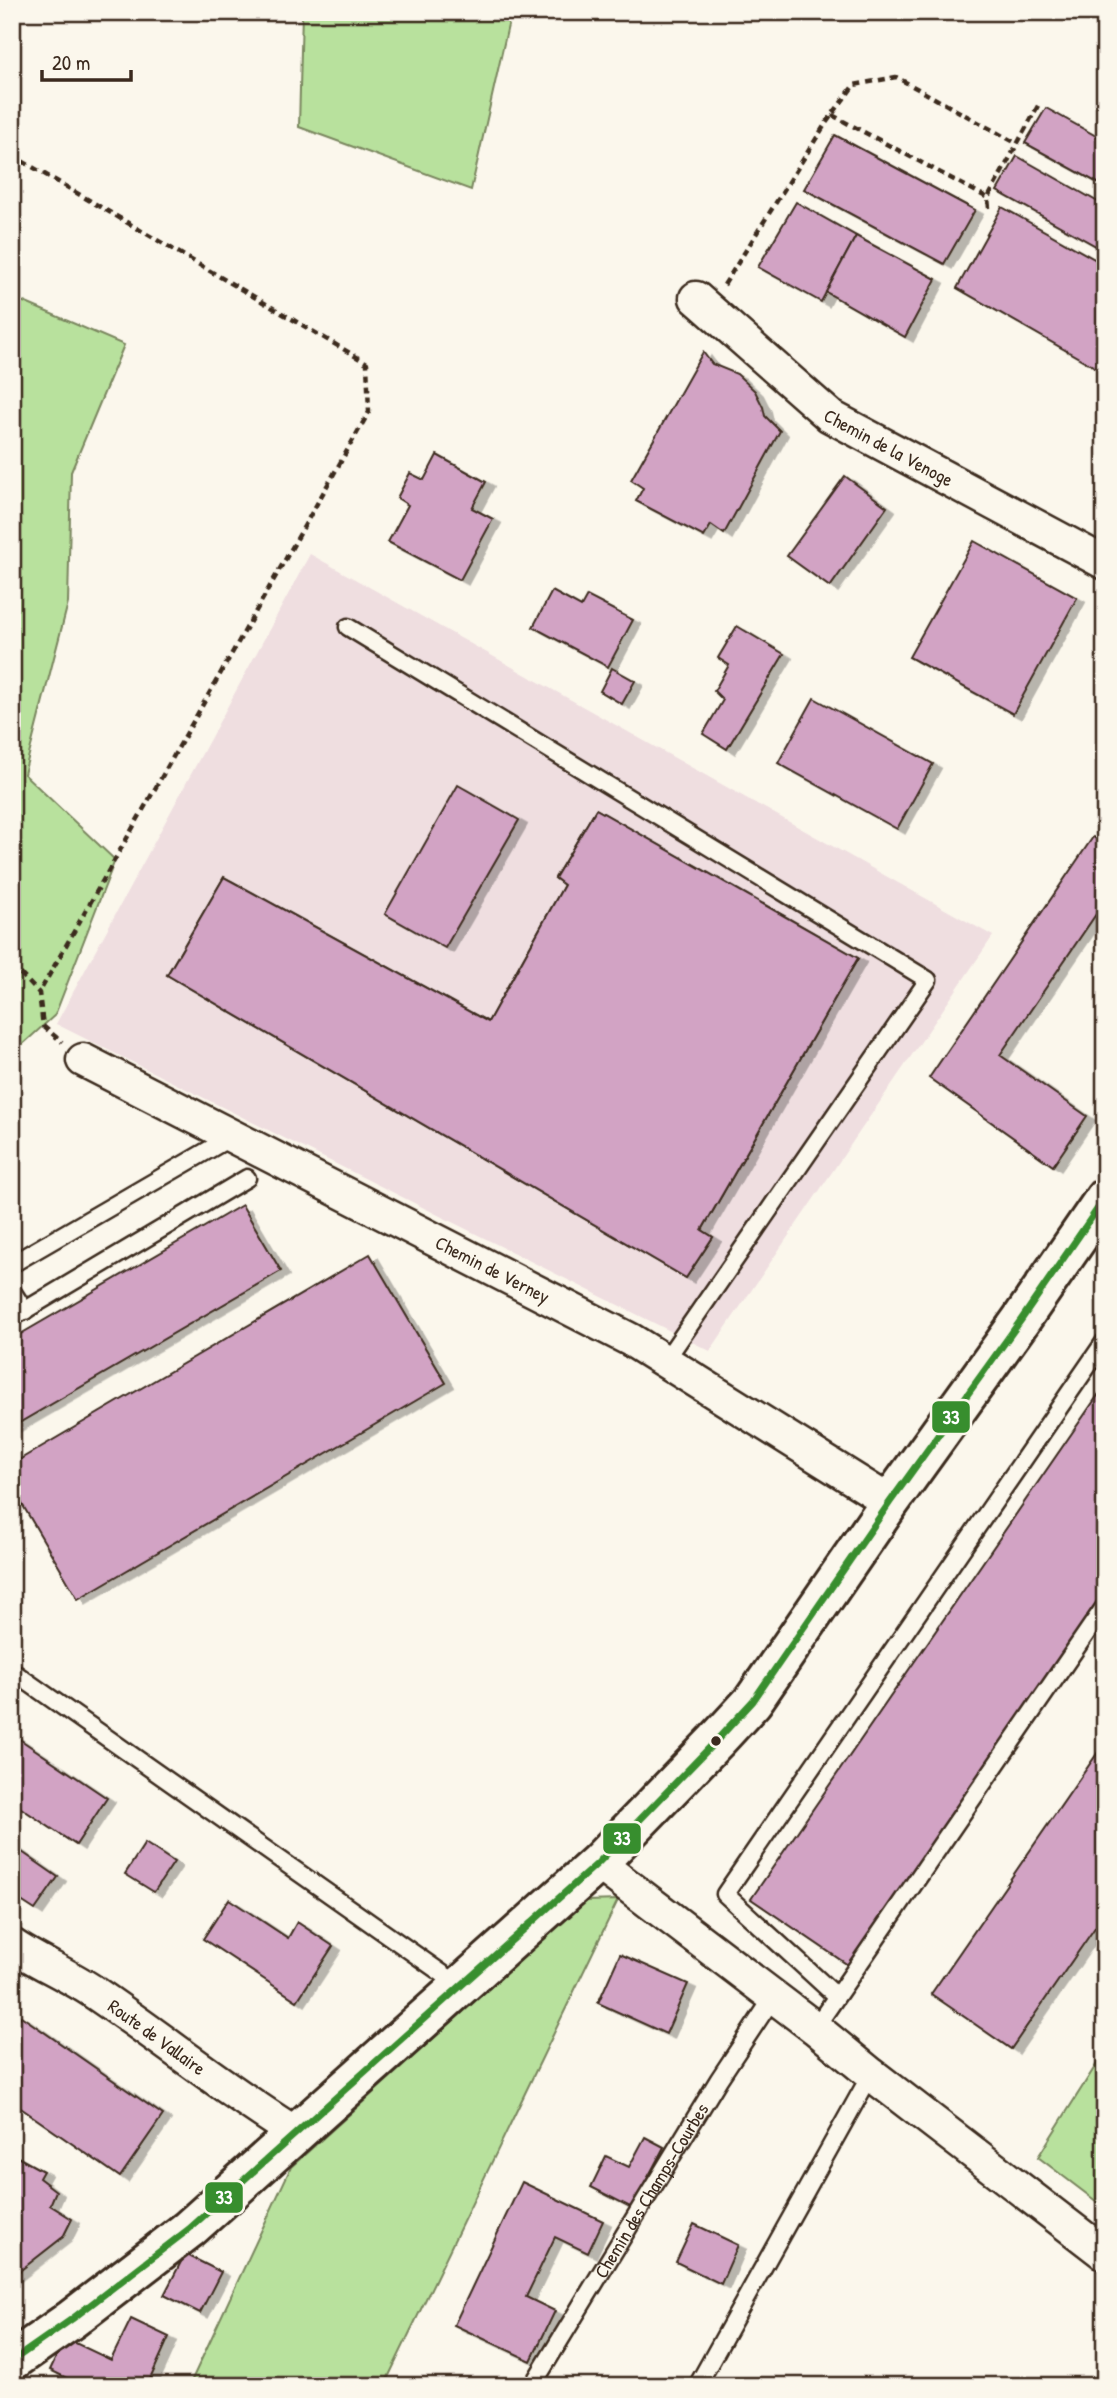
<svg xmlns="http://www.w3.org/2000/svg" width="1117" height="2398" font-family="'Patrick Hand',sans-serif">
  <defs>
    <filter id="shadow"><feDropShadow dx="8" dy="4.5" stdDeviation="0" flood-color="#0004"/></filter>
  </defs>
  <rect width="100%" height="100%" fill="#fbf7ec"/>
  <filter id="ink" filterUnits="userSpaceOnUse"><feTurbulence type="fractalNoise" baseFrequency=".0143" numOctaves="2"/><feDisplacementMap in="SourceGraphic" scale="14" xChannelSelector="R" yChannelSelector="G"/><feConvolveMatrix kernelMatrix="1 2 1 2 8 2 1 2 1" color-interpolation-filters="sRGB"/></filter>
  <g filter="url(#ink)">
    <polygon fill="#efdee0" points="310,554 993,936 710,1351 56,1024"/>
    <g fill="#b8e19d" stroke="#7a865e" stroke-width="2">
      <polygon points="302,12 511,12 471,190 299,127"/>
      <polygon points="12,297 124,345 71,472 68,603 24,774 115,860 55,1015 23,1044 12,1043"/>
      <polygon points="618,1900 384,2386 189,2386 291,2167 586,1901"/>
      <polygon points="1105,2051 1105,2208 1038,2157"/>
    </g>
    <g fill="#d2a3c4" stroke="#3b2a1e" stroke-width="2" fill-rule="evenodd" filter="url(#shadow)">
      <polygon points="1046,108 1105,141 1105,187 1025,143"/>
      <polygon points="835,135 975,210 944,264 804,189"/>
      <polygon points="1017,156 1105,206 1105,251 997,191"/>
      <polygon points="796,202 856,236 821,302 758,267"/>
      <polygon points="1002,207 1105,265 1105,362 1100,370 957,288"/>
      <polygon points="856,236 936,279 905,337 826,292"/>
      <polygon points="703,352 712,364 737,374 755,391 763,407 765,416 780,431 724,534 711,525 704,537 636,501 643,488 631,480"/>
      <polygon points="437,455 486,482 472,508 493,519 460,580 388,542 408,505 397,498 410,473 424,480"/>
      <polygon points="845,476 887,507 830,587 787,556"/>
      <polygon points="974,541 1077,598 1013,714 909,657"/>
      <polygon points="552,591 581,607 587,596 633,620 608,667 533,627"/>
      <polygon points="737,626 784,654 727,749 703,734 723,700 714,691 729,665 718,658"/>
      <polygon points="612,668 635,681 622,704 600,691"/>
      <polygon points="814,698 933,764 897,829 778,763"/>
      <polygon points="458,785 519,820 445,948 385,914"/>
      <path d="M596 809 858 958 702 1230 713 1237 686 1278 167 975 224 877 488 1022 564 885 555 878ZM707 923 754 950 628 1175 611 1168 613 1154 592 1140Z"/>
      <polygon points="596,809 858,958 702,1230 713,1237 686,1278 167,975 224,877 488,1022 564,885 555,878"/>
      <polygon points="1093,837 1105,844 1105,910 1101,907 1000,1055 1087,1116 1053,1166 929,1078"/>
      <polygon points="242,1205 281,1271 12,1427 12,1339"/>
      <polygon points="370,1254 446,1383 78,1599 12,1487 12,1464"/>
      <polygon points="1105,1385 1105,1593 848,1965 751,1899"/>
      <polygon points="12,1734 107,1798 76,1845 12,1802"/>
      <polygon points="1105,1742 1105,1913 1011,2049 931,1994"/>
      <polygon points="145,1843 174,1862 154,1892 125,1874"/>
      <polygon points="12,1845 58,1877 35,1910 12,1895"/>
      <polygon points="229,1899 288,1938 297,1922 333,1946 297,2001 203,1939"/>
      <polygon points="620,1954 688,1984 666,2034 598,2003"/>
      <polygon points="21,2016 163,2115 120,2177 12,2102 12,2028"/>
      <polygon points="645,2137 664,2147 632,2208 591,2187 606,2156 629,2167"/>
      <polygon points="12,2154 43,2171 39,2178 56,2191 50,2205 72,2219 63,2237 12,2277"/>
      <polygon points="522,2182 603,2221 588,2253 555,2237 526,2297 555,2311 531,2361 454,2325"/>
      <polygon points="694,2224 738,2245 721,2284 676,2262"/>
      <polygon points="185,2254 221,2272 200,2313 164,2295"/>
      <polygon points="131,2319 169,2337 147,2386 83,2386 50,2370 65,2338 111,2360"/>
    </g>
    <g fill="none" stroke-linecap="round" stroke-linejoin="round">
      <defs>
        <g id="service">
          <polyline points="348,627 928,980 665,1361"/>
          <polyline points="12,1264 231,1137"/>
          <polyline points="12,1291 25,1311"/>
          <polyline points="12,1318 247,1178"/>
          <polyline points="12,1671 460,1986"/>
          <polyline points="835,1995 725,1894 1105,1341"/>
          <polyline points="815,2028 1105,1606"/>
          <path id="s1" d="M532 2386 719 2079 774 1996"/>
          <polyline points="697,2386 871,2074"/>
        </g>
        <g id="minor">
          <path id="s2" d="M696 298 830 416 1105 563"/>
          <path id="s3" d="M83 1060 631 1340 890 1502"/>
          <polyline points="598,1863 815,2028 871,2074 1105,2254"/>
          <path id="s4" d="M12 1945C39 1963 69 1975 95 1993 163 2039 227 2091 297 2134"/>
        </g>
        <polyline id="tertiary" points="12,2361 72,2319 189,2229 598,1863 716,1741 753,1701 890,1502 1021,1320 1105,1198"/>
      </defs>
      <use href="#service" stroke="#3b2a1e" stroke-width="21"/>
      <use href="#minor" stroke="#3b2a1e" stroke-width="37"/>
      <use href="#tertiary" stroke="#3b2a1e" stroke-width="44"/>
      <g stroke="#3b2a1e" stroke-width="4.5" stroke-dasharray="7 5" stroke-linecap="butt">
        <polyline points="832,115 988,198"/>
        <polyline points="12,155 367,363 369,412 39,993"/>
        <polyline points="989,208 988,198 1040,102"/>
        <polyline points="724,285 826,123 854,85 896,77 1016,143"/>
        <polyline points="12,965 39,993 43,1026 62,1042"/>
      </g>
      <use href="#service" stroke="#fbf7ec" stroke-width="16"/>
      <use href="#minor" stroke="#fbf7ec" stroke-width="32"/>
      <use href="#tertiary" stroke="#fbf7ec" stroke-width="38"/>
      <defs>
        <polyline id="bus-1" points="12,2361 72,2319 189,2229 598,1863 716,1741 753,1701 890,1502 1021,1320 1105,1198"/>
      </defs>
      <use href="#bus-1" stroke="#fbf7ec" stroke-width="12"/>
      <use href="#bus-1" stroke="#378e2e" stroke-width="7"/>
    </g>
  </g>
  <circle fill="#3b2a1e" stroke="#fbf7ec" stroke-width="2.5" cx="716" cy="1741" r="6"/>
  <g text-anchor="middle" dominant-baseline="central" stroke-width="5" stroke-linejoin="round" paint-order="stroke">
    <g font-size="19" fill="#3b2a1e" stroke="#fbf7ec">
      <text stroke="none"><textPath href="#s2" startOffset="245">Chemin de la Venoge</textPath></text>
      <text stroke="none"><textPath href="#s3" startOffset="460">Chemin de Verney</textPath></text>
      <text stroke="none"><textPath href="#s4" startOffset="172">Route de Vallaire</textPath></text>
      <text stroke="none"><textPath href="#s1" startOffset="229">Chemin des Champs-Courbes</textPath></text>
    </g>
  </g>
  <g stroke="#fbf7ec" stroke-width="2.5">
    <rect x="931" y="1400" width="40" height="34" rx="7" fill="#378e2e"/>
    <rect x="602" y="1822" width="40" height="33" rx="7" fill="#378e2e"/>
    <rect x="204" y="2181" width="40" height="33" rx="7" fill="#378e2e"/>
  </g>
  <g font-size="19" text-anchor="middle" font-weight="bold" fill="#fff">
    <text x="951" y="1424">33</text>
    <text x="622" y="1845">33</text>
    <text x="224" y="2204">33</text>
  </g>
  <rect width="1117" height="2398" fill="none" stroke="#fbf7ec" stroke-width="42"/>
  <rect x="21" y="21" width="1075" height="2356" fill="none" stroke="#3b2a1e" stroke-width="2.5" filter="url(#ink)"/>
  <path d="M42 70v10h89v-10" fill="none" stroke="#3b2a1e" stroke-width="3.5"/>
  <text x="52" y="70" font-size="21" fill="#3b2a1e" stroke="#fbf7ec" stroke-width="5" paint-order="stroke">20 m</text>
</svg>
